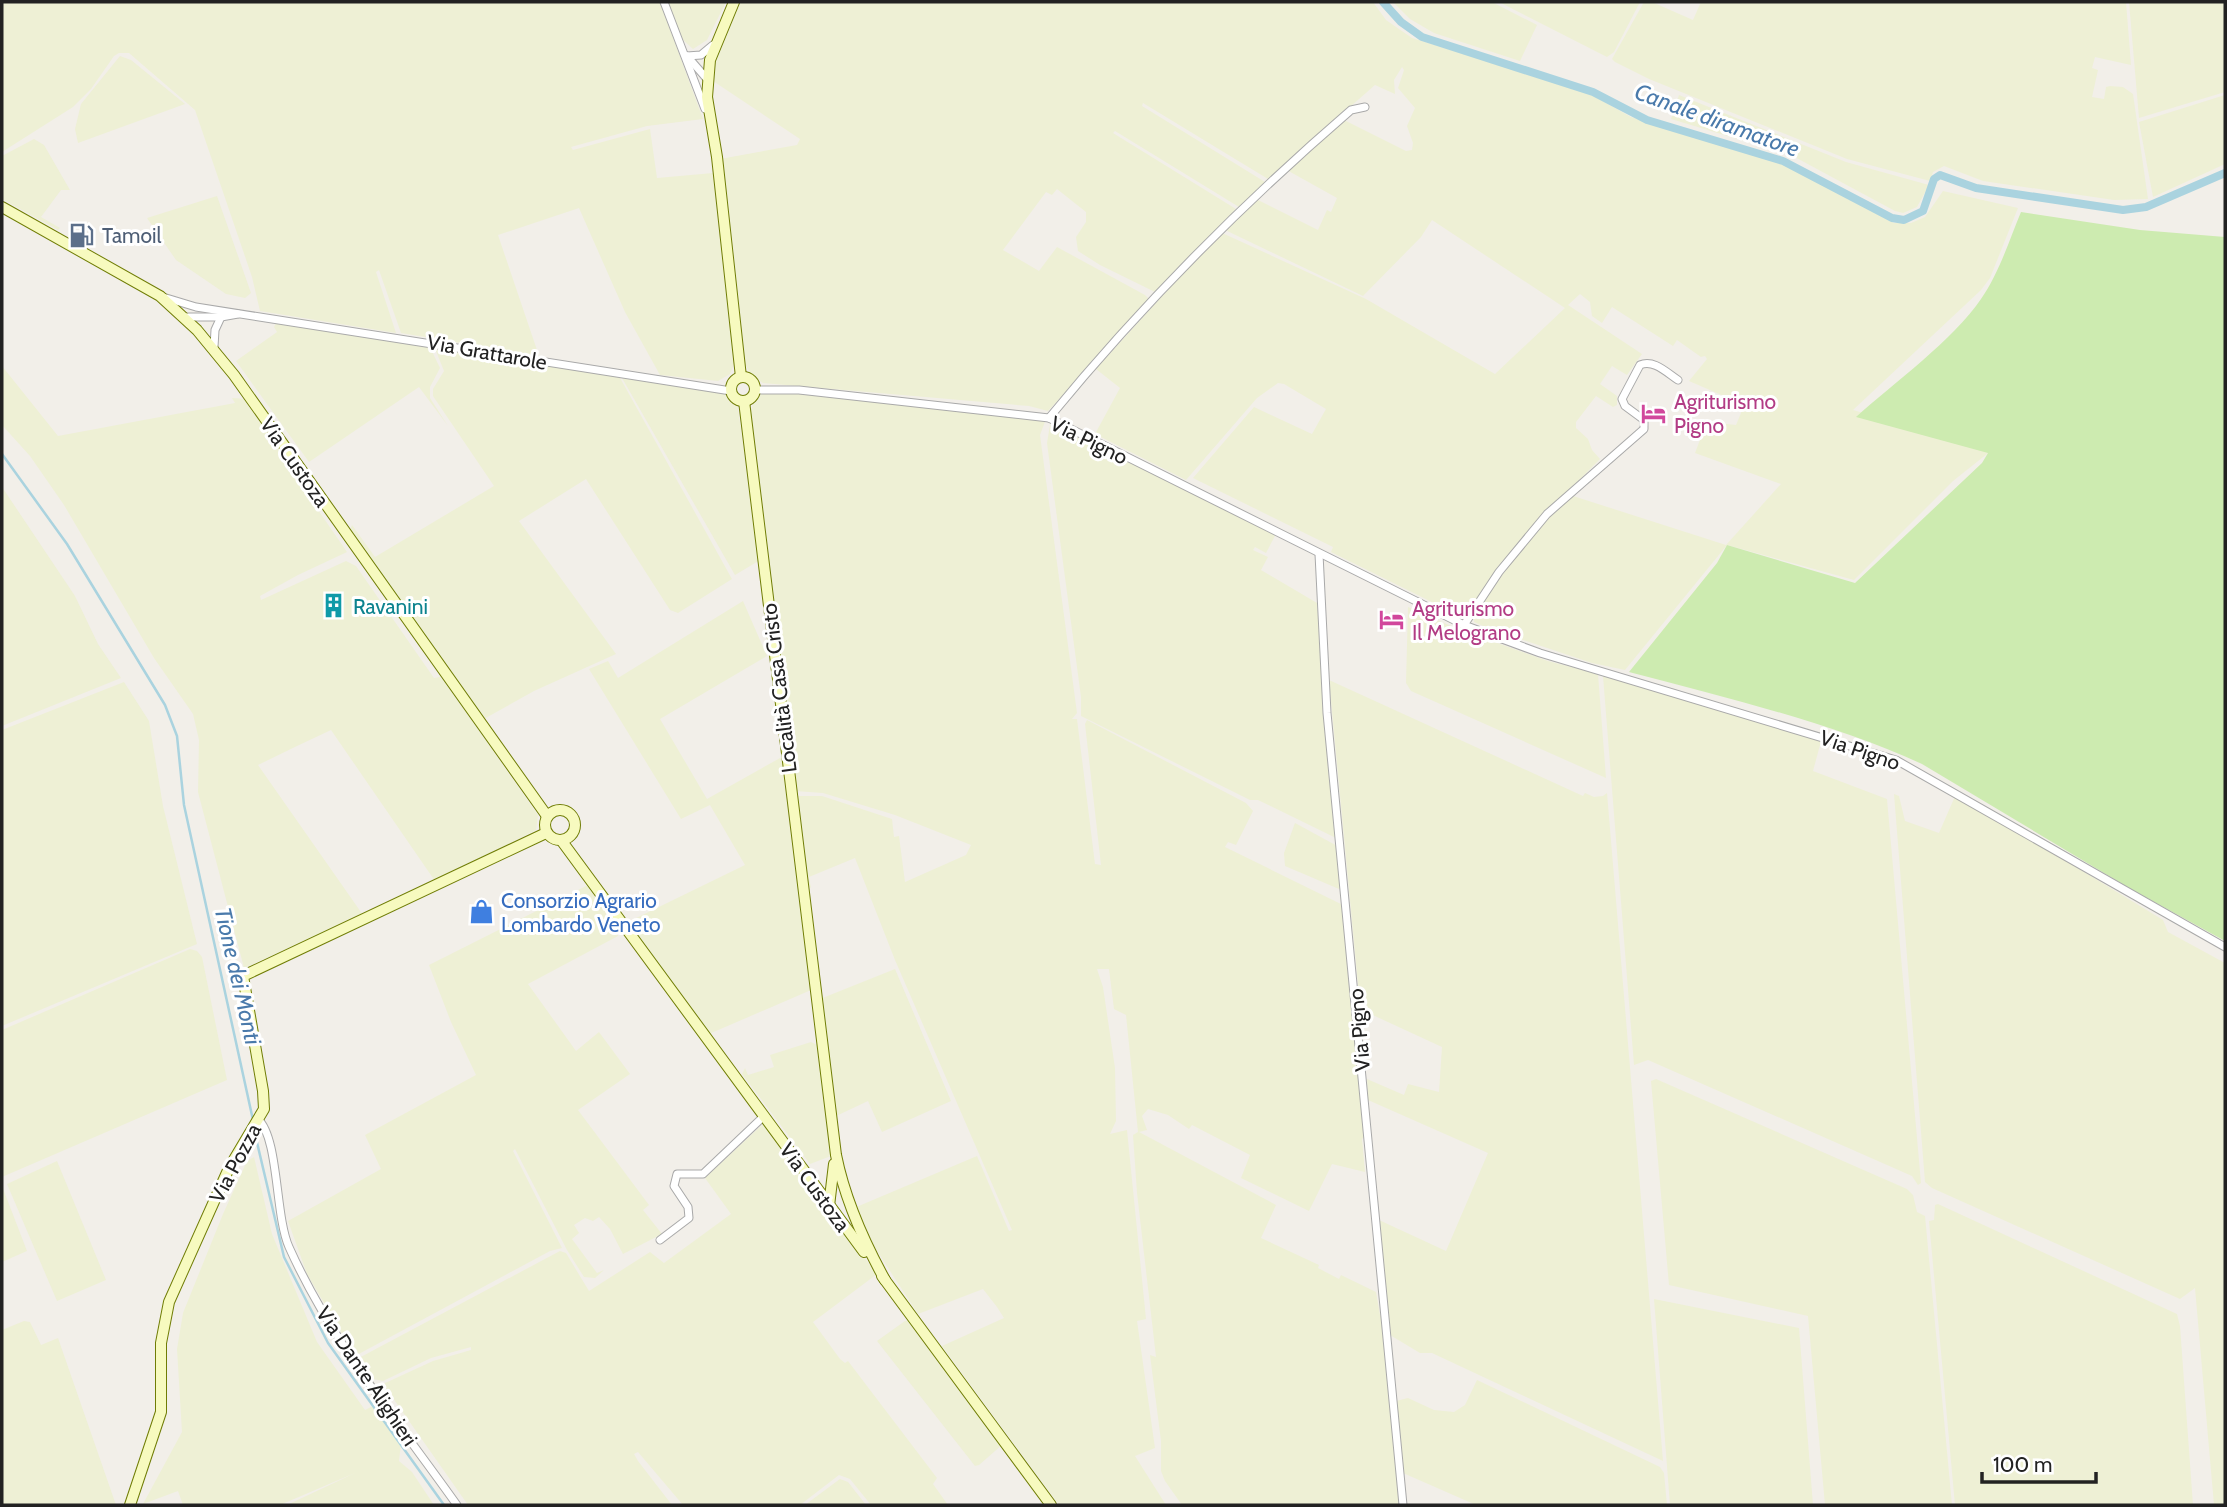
<svg xmlns="http://www.w3.org/2000/svg" width="2227" height="1507" font-family="Cabin,sans-serif">
  <rect width="100%" height="100%" fill="#f2efe9"/>
  <g fill="#eef0d5">
    <polygon points="2,2 660,2 703,119 647,126 571,147 573,150 650,129 657,178 713,173 715,175 734,364 730,374 718,381 660,375 625,312 579,208 498,235 539,356 401,333 379,270 376,272 396,333 260,311 252,277 195,110 129,53 119,53 114,56 91,89 73,107 2,152"/>
    <polygon points="667,2 726,2 707,40 693,49 680,37"/>
    <polygon points="740,2 1373,2 1386,20 1412,38 1585,91 1631,117 1784,164 1894,223 1911,223 1925,217 1943,191 2018,208 1990,278 1981,290 1853,410 1992,450 1953,481 1854,580 1727,545 1625,670 1592,663 1490,629 1474,622 1474,613 1521,547 1570,495 1726,545 1781,484 1695,453 1706,424 1716,427 1718,423 1736,425 1741,413 1740,403 1689,381 1707,359 1705,356 1701,357 1677,340 1673,346 1612,307 1602,323 1592,316 1590,302 1580,294 1568,305 1642,354 1627,375 1612,366 1600,384 1617,396 1617,405 1613,407 1596,396 1576,422 1576,428 1588,439 1592,450 1600,459 1531,529 1471,611 1462,617 1331,552 1333,547 1193,478 1254,407 1312,434 1326,409 1284,384 1278,383 1257,398 1186,480 1095,434 1120,388 1096,369 1220,232 1366,299 1495,374 1565,308 1432,220 1421,237 1363,296 1223,229 1254,198 1318,230 1327,210 1331,212 1337,198 1285,169 1342,119 1406,151 1412,150 1413,143 1407,126 1415,108 1398,88 1404,70 1402,67 1394,80 1395,94 1375,85 1268,179 1143,103 1142,106 1265,182 1239,207 1115,131 1113,133 1236,209 1157,293 1100,265 1078,251 1076,237 1086,222 1086,212 1057,189 1052,195 1046,192 1003,250 1039,271 1057,247 1145,295 1150,300 1048,411 1029,406 763,383 751,375 744,362 720,159 797,145 800,139 713,81 714,64 720,44"/>
    <polygon points="1393,2 1492,2 1537,25 1520,61 1434,33 1410,19"/>
    <polygon points="1499,2 1640,2 1614,52 1607,57"/>
    <polygon points="1644,2 1652,2 1693,20 1701,2 2126,2 2131,65 2095,57 2092,68 2098,70 2092,97 2104,99 2106,87 2110,86 2123,87 2133,94 2148,199 2114,200 1983,181 1944,166 1933,172 1930,181 1847,159 1649,79 1615,62 1612,59"/>
    <polygon points="2129,2 2225,2 2225,92 2139,118"/>
    <polygon points="120,56 131,60 185,104 78,143 75,129 81,104"/>
    <polygon points="1679,95 1846,162 1929,185 1917,207 1903,213 1895,211 1791,155 1671,119"/>
    <polygon points="2225,95 2225,164 2153,197 2139,122"/>
    <polygon points="34,139 44,145 70,190 61,190 41,217 60,228 58,230 2,199 2,156"/>
    <polygon points="217,196 251,293 245,298 226,294 176,260 147,218"/>
    <polygon points="277,321 429,345 440,368 430,387 430,398 448,426 419,387 309,462 236,361 277,332 274,327"/>
    <polygon points="434,346 619,376 732,579 678,613 670,610 586,479 519,521 616,654 534,691 482,720 350,530 352,525 375,557 494,486 433,396 433,389 444,371"/>
    <polygon points="2,366 58,436 235,403 232,398 247,399 316,499 316,507 347,552 298,575 260,596 261,600 346,561 356,566 434,678 440,677 447,685 538,815 536,830 435,881 331,730 297,746 258,765 363,915 244,968 198,792 199,740 193,714 154,658 64,505 30,456 2,425"/>
    <polygon points="622,378 716,390 729,394 737,402 760,560 735,575"/>
    <polygon points="771,391 1046,419 1040,435 1077,713 1072,719 1077,719 1095,864 1101,865 1085,724 1087,720 1246,803 1253,811 1236,845 1228,842 1225,847 1345,906 1366,1135 1362,1139 1365,1172 1332,1164 1309,1211 1241,1178 1250,1155 1192,1125 1189,1129 1168,1115 1148,1109 1142,1116 1147,1130 1139,1132 1276,1205 1261,1238 1319,1265 1318,1268 1339,1279 1341,1275 1376,1292 1380,1315 1384,1320 1402,1505 1182,1505 1165,1481 1161,1471 1161,1441 1150,1355 1156,1357 1137,1193 1133,1135 1138,1132 1126,1015 1114,1009 1109,969 1097,969 1103,987 1115,1068 1116,1121 1110,1134 1127,1130 1146,1319 1137,1321 1155,1448 1135,1456 1166,1505 1059,1505 942,1346 1004,1318 997,1307 983,1289 918,1314 864,1231 854,1208 977,1156 1009,1231 1012,1230 895,960 855,858 809,877 811,888 806,885 795,796 822,796 892,819 894,837 899,836 905,882 966,855 971,845 895,815 823,793 795,791 750,411 758,395"/>
    <polygon points="1050,425 1277,532 1266,553 1255,547 1253,550 1268,557 1261,570 1317,603 1336,838 1258,800 1250,800 1081,716 1081,697 1047,443"/>
    <polygon points="2,487 75,596 98,644 121,678 2,726"/>
    <polygon points="743,601 767,656 660,719 707,799 780,758 784,762 811,990 709,1034 626,923 745,865 710,805 681,819 589,669 608,661 618,678"/>
    <polygon points="1408,607 1453,627 1548,661 1598,674 1606,778 1411,691 1406,683"/>
    <polygon points="1603,676 1666,687 1823,734 1813,771 1887,799 1921,1183 1918,1185 1912,1176 1648,1060 1634,1065"/>
    <polygon points="1329,680 1583,796 1585,793 1594,797 1603,796 1607,793 1663,1461 1432,1353 1420,1353 1390,1335 1379,1220 1446,1251 1488,1153 1368,1100 1367,1079 1404,1095 1408,1084 1439,1092 1442,1047 1364,1011 1365,1027 1362,1026"/>
    <polygon points="124,682 149,721 163,806 197,944 2,1026 2,730"/>
    <polygon points="1894,794 1899,796 1905,821 1939,833 1956,794 2163,920 2168,932 2225,963 2225,1505 2214,1505 2195,1288 2180,1299 1932,1188 1925,1182"/>
    <polygon points="1295,823 1339,847 1341,887 1339,889 1285,866 1284,853"/>
    <polygon points="588,885 617,926 618,936 528,984 576,1051 599,1032 630,1074 578,1110 649,1205 643,1210 662,1234 623,1254 610,1229 599,1217 593,1221 585,1218 574,1225 579,1233 572,1239 597,1273 604,1270 595,1278 584,1277 567,1250 515,1149 513,1151 562,1248 550,1251 355,1356 307,1274 288,1221 381,1169 365,1135 476,1075 451,1022 429,965"/>
    <polygon points="190,949 197,951 202,957 227,1080 2,1177 2,1030"/>
    <polygon points="895,969 951,1101 882,1132 868,1101 834,1117 820,999"/>
    <polygon points="811,1042 817,1045 831,1156 810,1164 742,1074 745,1068 748,1075 774,1067 770,1055"/>
    <polygon points="1656,1079 1907,1189 1913,1195 1917,1212 1925,1216 1952,1505 1825,1505 1808,1316 1669,1285 1651,1081"/>
    <polygon points="763,1124 877,1274 813,1322 840,1359 845,1363 848,1361 937,1478 933,1484 948,1505 871,1505 850,1479 839,1475 800,1505 683,1505 638,1452 634,1454 638,1461 672,1505 468,1505 383,1384 433,1361 471,1350 471,1347 431,1358 383,1381 373,1379 357,1359 560,1251 566,1253 589,1291 650,1252 664,1263 731,1214 705,1178"/>
    <polygon points="254,1157 272,1234 317,1342 365,1410 373,1406 401,1444 399,1461 412,1472 434,1505 287,1505 355,1473 280,1505 183,1505 178,1491 143,1504 182,1432 177,1349 183,1313 223,1214 247,1161"/>
    <polygon points="57,1161 106,1280 57,1301 7,1184"/>
    <polygon points="2,1186 27,1251 2,1262"/>
    <polygon points="1938,1204 2177,1314 2180,1326 2193,1505 1955,1505 1929,1221 1934,1220 1935,1205"/>
    <polygon points="1654,1299 1799,1328 1813,1505 1670,1505"/>
    <polygon points="911,1320 1003,1444 979,1465 975,1466 877,1341 905,1321"/>
    <polygon points="24,1321 30,1322 41,1345 58,1338 116,1505 2,1505 2,1330"/>
    <polygon points="1477,1380 1660,1467 1664,1473 1667,1505 1476,1505 1403,1473 1396,1401 1408,1398 1434,1410 1454,1412 1465,1405"/>
    <polygon points="840,1479 848,1482 866,1505 805,1505"/>
  </g>
  <path fill="#cdebb0" d="M2021 212 2140 230 2225 237V941L2129 888 1922 764C1830 722 1727 698 1629 672L1717 563 1727 545 1855 583 1982 463 1988 453 1856 417C1894 383 1953 340 1981 299 1999 273 2009 241 2021 212Z"/>
  <g fill="none" stroke-linecap="round" stroke-linejoin="round">
    <g stroke="#aad3df" stroke-width="2.5">
      <polyline points="2,454 67,544 165,705 177,736 184,805 253,1120"/>
      <polyline points="255,1134 284,1257 328,1343 444,1505"/>
    </g>
    <polyline stroke="#aad3df" stroke-width="8" points="1383,2 1401,22 1422,37 1593,92 1647,120 1783,161 1892,218 1904,220 1923,211 1934,179 1940,175 1976,188 2123,210 2146,207 2225,173"/>
    <defs>
      <g id="street">
        <polyline points="664,2 705,109"/>
        <polyline points="687,56 707,79"/>
        <polyline points="687,56 701,55 713,45"/>
        <polyline points="163,297 196,307 731,391"/>
        <polyline points="184,317 221,317 238,314"/>
        <polyline points="214,347 215,330 221,317"/>
        <polyline points="755,390 799,390 1049,418 1464,625 1540,653 1896,760 2225,947"/>
        <path d="M1049 418C1140 307 1242 204 1351 110L1365 107"/>
        <polyline points="1319,554 1327,713 1403,1505"/>
        <path d="M1464 625 1499 572 1547 514 1644 429V420L1625 406 1622 399 1640 365C1654 359 1667 373 1678 380"/>
        <path d="M258 1119C279 1138 275 1216 289 1247 331 1341 398 1422 457 1505"/>
        <polyline points="660,1240 689,1218 688,1207 674,1186 677,1174 703,1174 764,1116"/>
      </g>
      <g id="secondary">
        <polyline points="734,2 710,60 707,97 717,157 741,377"/>
        <polyline points="2,207 160,296 197,330 234,375 547,816"/>
        <circle cx="743" cy="389" r="12"/>
        <path d="M744 401 836 1155C845 1200 863 1240 885 1280"/>
        <circle cx="560" cy="825" r="15"/>
        <polyline points="561,840 864,1252"/>
        <polyline points="829,1206 834,1164"/>
        <polyline points="882,1276 1051,1505"/>
        <polyline points="130,1505 161,1412 161,1343 169,1302 229,1168 264,1109 263,1091 243,976 546,833"/>
      </g>
    </defs>
    <use href="#street" stroke="#a9a9a9" stroke-width="9"/>
    <use href="#secondary" stroke="#707d05" stroke-width="12"/>
    <use href="#street" stroke="#fff" stroke-width="7"/>
    <use href="#secondary" stroke="#f7fabf" stroke-width="10"/>
  </g>
  <defs>
    <symbol id="fuel-bare" viewBox="-9 -9 18 18"><path d="M-5.5-6h7V0h2V4h1.3V-2.5L3-4.5l.8-.8L6-3V5H2.5V1h-1V6h-7ZM-4.2-4.7v3.2H.2V-4.7Z" fill="#5c6f8a" stroke="#fff" stroke-width="2.5" paint-order="stroke"/></symbol>
    <symbol id="hotel-bare" viewBox="-9 -9 18 18"><path d="M-6-4.5h1.5V1H6V5H4.5V3h-9V5H-6ZM-4 0a1.8 1.8 0 1 1 3.6 0ZM.5 0V-2.5h3Q6-2.5 6 0Z" fill="#d1479c" stroke="#fff" stroke-width="2.5" paint-order="stroke"/></symbol>
    <symbol id="building-bare" viewBox="-9 -9 18 18"><path d="M-4-6H4V6H1V3H-1V6H-4ZM-2.5-4.3h1.7v1.8h-1.7ZM.8-4.3h1.7v1.8H.8ZM-2.5-1h1.7V.8h-1.7ZM.8-1h1.7V.8H.8Z" fill="#0f9aa8" stroke="#fff" stroke-width="2.5" paint-order="stroke"/></symbol>
    <symbol id="shop-bare" viewBox="-9 -9 18 18"><path d="M-5-2.5h2.3a2.7 3.5 0 0 1 5.4 0H5L5.5 6h-11ZM-1.5-2.5h3a1.5 2.3 0 0 0-3 0Z" fill="#3f7fe0" stroke="#fff" stroke-width="2.5" paint-order="stroke"/></symbol>
  </defs>
  <g fill-rule="evenodd">
    <use href="#fuel-bare" x="64" y="218" width="35" height="35"/>
    <use href="#hotel-bare" x="1636" y="396" width="35" height="35"/>
    <use href="#building-bare" x="316" y="588" width="35" height="35"/>
    <use href="#hotel-bare" x="1374" y="602" width="35" height="35"/>
    <use href="#shop-bare" x="464" y="894" width="35" height="35"/>
  </g>
  <g text-anchor="middle" dominant-baseline="central" stroke-width="6" stroke-linejoin="round" paint-order="stroke">
    <g font-size="21" fill="#4e5e75" stroke="#fff" text-anchor="start">
      <text x="102" y="235">Tamoil</text>
    </g>
    <g font-size="21" fill="#222" stroke="#fff">
      <text transform="translate(487 352) rotate(10)">Via Grattarole</text>
      <text transform="translate(1089 440) rotate(26)">Via Pigno</text>
      <text transform="translate(295 462) rotate(55)">Via Custoza</text>
      <text transform="translate(779 688) rotate(-97)">Località Casa Cristo</text>
      <text transform="translate(1860 750) rotate(19)">Via Pigno</text>
      <text transform="translate(1359 1030) rotate(-95)">Via Pigno</text>
      <text transform="translate(235 1163) rotate(-62)">Via Pozza</text>
      <text transform="translate(815 1187) rotate(54)">Via Custoza</text>
      <text transform="translate(367 1376) rotate(56)">Via Dante Alighieri</text>
    </g>
    <g font-size="21" fill="#b23c85" stroke="#fff" text-anchor="start">
      <text x="1674" y="401">Agriturismo<tspan x="1674" dy="24">Pigno</tspan></text>
      <text x="1412" y="608">Agriturismo<tspan x="1412" dy="24">Il Melograno</tspan></text>
    </g>
    <g font-size="21" fill="#0d838f" stroke="#fff" text-anchor="start">
      <text x="353" y="606">Ravanini</text>
    </g>
    <g font-size="21" fill="#366cbe" stroke="#fff" text-anchor="start">
      <text x="501" y="900">Consorzio Agrario<tspan x="501" dy="24">Lombardo Veneto</tspan></text>
    </g>
    <g font-size="23" font-style="italic" fill="#4a7aab" stroke="#fff">
      <text transform="translate(1717 120) rotate(20)">Canale diramatore</text>
      <text transform="translate(238 976) rotate(77)">Tione dei Monti</text>
    </g>
  </g>
  <rect width="2227" height="1507" fill="none" stroke="#222222" stroke-width="7"/>
  <path d="M1982 1472v10h114v-10" fill="none" stroke="#222222" stroke-width="3.5"/>
  <text x="1993" y="1472" font-size="21" fill="#222222" stroke="#ffffff" stroke-width="5" paint-order="stroke">100 m</text>
</svg>
